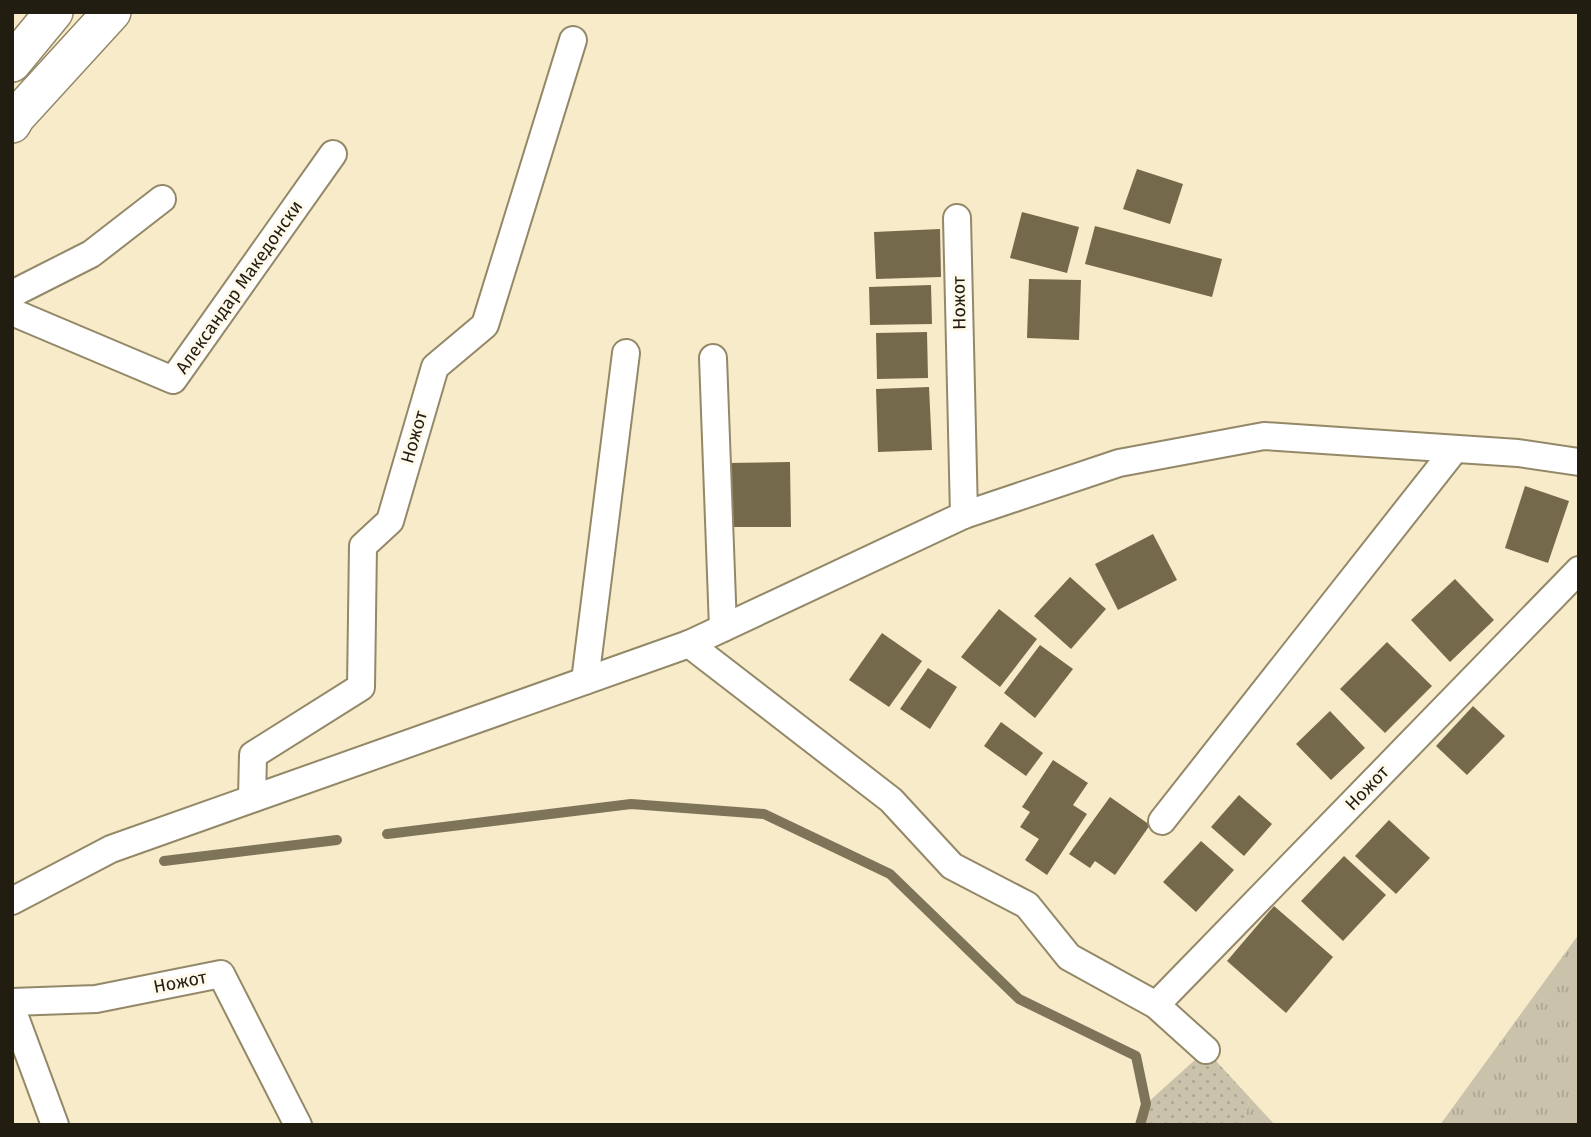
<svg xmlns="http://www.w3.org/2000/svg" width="1591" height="1137" font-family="'Fira Sans',sans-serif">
  <defs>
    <pattern id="grass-tufts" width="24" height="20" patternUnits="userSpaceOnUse" patternTransform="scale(1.75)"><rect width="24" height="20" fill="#cac2ab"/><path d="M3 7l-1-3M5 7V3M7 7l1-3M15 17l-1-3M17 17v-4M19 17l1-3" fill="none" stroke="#ada692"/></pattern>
    <pattern id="garden-dots" width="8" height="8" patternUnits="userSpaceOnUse" patternTransform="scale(1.75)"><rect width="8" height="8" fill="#cac2ab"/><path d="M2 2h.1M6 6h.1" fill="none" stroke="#ada692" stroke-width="1.8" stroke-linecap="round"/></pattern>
  </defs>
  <rect width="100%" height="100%" fill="#f7ebc9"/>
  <g fill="url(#grass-tufts)">
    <polygon points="1579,934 1579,1125 1440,1125"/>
    <polygon points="1250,1098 1275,1125 1243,1125"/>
  </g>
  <polygon fill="url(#garden-dots)" points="1206,1050 1250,1098 1243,1125 1140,1125 1146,1104"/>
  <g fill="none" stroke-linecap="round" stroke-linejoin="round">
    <g stroke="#7d7459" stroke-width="10">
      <polyline points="387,834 631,804 764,814 890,874 1019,999 1136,1056 1146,1104 1140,1125"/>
      <polyline points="164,861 337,840"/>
    </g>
  </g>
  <g fill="#74694a">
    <polygon points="1137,169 1183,184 1170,224 1123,209"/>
    <polygon points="1022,212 1079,227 1067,273 1010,258"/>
    <polygon points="1095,226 1222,259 1212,297 1085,264"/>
    <polygon points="940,229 941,277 876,279 874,232"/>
    <polygon points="1029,279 1081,280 1079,340 1027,338"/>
    <polygon points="931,285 932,324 870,325 869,287"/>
    <polygon points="927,332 928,378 877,379 876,333"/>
    <polygon points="929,387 932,450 878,452 876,389"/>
    <polygon points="790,462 791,527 726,527 725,463"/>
    <polygon points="1525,486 1569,501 1548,563 1505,548"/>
    <polygon points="1153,534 1177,580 1118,610 1095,564"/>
    <polygon points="1070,577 1106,609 1071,649 1034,616"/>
    <polygon points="1455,579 1494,620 1450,662 1411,620"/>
    <polygon points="999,609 1037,639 1000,687 961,657"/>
    <polygon points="882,633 922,661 889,707 849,680"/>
    <polygon points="1387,642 1432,686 1385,733 1340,689"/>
    <polygon points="1040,645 1073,669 1035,718 1004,693"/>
    <polygon points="928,668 957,687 930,729 900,709"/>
    <polygon points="1473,706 1505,736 1467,775 1436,746"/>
    <polygon points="1330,711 1365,748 1331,780 1296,744"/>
    <polygon points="1001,722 1043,753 1026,776 984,746"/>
    <polygon points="1053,760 1088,783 1073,805 1087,814 1047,875 1025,860 1039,839 1020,827 1030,812 1022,807"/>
    <polygon points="1239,795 1272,824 1244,856 1211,827"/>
    <polygon points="1110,797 1150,825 1115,875 1095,861 1090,868 1069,854"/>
    <polygon points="1389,820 1430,858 1396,894 1355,856"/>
    <polygon points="1201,841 1234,870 1196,912 1163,882"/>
    <polygon points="1344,856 1386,895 1343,941 1301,901"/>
    <polygon points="1274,906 1333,957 1286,1013 1227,961"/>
  </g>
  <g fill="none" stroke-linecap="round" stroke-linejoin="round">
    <defs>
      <g id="street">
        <polyline points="957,218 964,515"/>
        <polyline points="12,294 91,254 162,199"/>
        <polyline points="12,312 173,380 333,154"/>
        <polyline points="713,358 723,628"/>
        <polyline points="689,644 891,800 952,866 1027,905 1069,957 1156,1005 1206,1050"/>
        <polyline points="585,681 626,353"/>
        <polyline points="252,798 253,755 361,687 363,546 390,521 435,367 485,325 573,40"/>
        <polyline points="1162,821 1455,449"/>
        <polyline points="12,901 111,849 689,644 964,515 1119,463 1264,436 1518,453 1579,462"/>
        <polyline points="12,1002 96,999 221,974 298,1125"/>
        <polyline points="1156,1005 1579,570"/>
        <polyline points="12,1009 55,1125"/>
      </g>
      <g id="secondary">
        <polyline points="12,63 54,12"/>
        <polyline points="12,124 16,117 112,12"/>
      </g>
    </defs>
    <use href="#street" stroke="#938868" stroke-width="30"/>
    <use href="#secondary" stroke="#938868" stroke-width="40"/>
    <use href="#street" stroke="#fff" stroke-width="26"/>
    <use href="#secondary" stroke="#fff" stroke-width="37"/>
  </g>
  <g text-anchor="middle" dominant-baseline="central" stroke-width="6" stroke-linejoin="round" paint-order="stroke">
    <g font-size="18" fill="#211d10" stroke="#fef9eb">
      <text transform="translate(239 287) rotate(-55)">Александар Македонски</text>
      <text transform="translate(959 303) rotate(-91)">Ножот</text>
      <text transform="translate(414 437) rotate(-74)">Ножот</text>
      <text transform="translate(1367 788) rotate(-46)">Ножот</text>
      <text transform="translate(180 982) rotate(-11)">Ножот</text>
    </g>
  </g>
  <rect width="1591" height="1137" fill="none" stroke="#211d10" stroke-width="28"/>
</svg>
